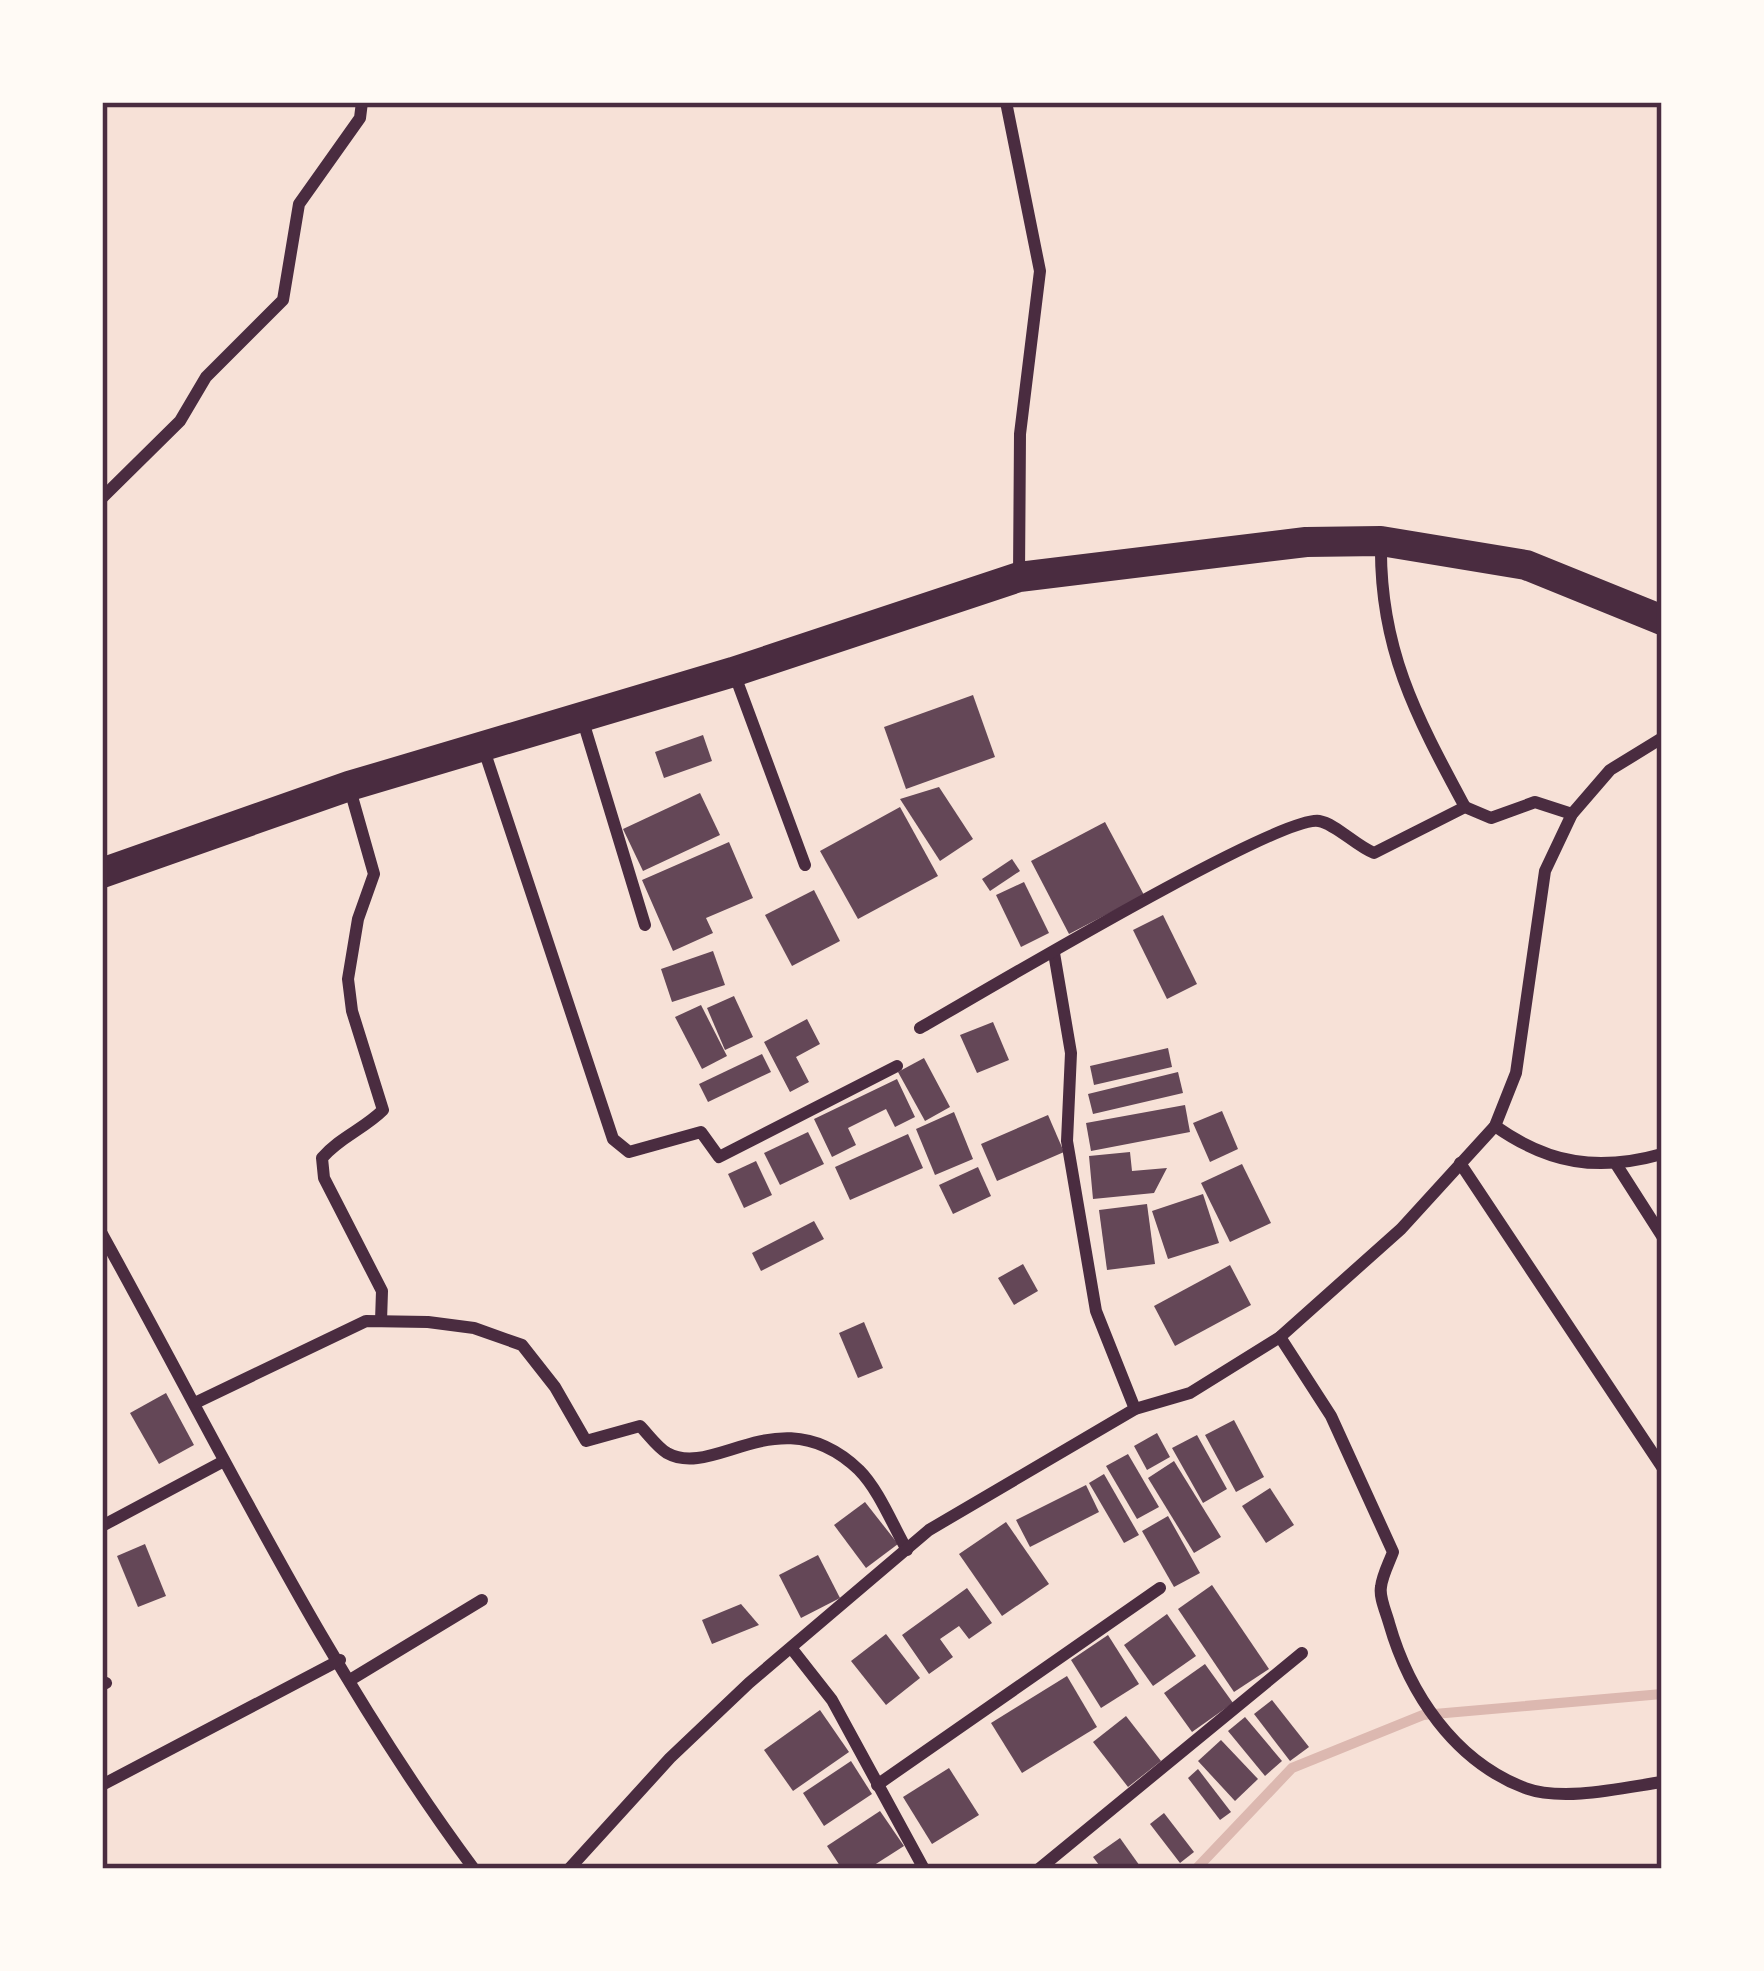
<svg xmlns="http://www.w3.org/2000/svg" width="1764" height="1971" font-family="'Asap Condensed',sans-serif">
  <rect width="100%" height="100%" fill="#f7e1d7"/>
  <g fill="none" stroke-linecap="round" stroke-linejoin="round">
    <polyline stroke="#dcb8b0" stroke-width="10" points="1196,1869 1292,1768 1423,1715 1662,1694"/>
  </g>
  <g fill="#644757">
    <polygon points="973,695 995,757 906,789 884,727"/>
    <polygon points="703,735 712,761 664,778 655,752"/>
    <polygon points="939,787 973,839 940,861 900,799"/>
    <polygon points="700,793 720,835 643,871 623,829"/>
    <polygon points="900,807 938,876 858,919 820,851"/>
    <polygon points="1105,822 1144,895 1069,934 1031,861"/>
    <polygon points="729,842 753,898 706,918 713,933 673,951 642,880"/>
    <polygon points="1012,859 1020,871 990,891 982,879"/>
    <polygon points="1024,882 1049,933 1021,947 996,895"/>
    <polygon points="814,890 840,941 792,966 765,915"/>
    <polygon points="1163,915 1197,984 1167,999 1133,930"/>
    <polygon points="713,951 725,985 672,1002 661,969"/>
    <polygon points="734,996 753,1037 725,1050 707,1008"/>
    <polygon points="701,1005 727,1056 702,1069 675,1017"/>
    <polygon points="807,1019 820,1044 796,1057 809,1082 790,1092 764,1042"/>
    <polygon points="993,1022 1009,1060 977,1073 960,1035"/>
    <polygon points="1168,1048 1172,1067 1094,1085 1090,1066"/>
    <polygon points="762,1054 771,1072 708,1102 699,1084"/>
    <polygon points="924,1058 950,1107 925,1121 898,1072"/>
    <polygon points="1178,1072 1183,1093 1093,1114 1088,1094"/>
    <polygon points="897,1079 915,1117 895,1127 886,1109 848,1128 856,1145 832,1157 814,1119"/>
    <polygon points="1185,1105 1190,1132 1091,1151 1086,1123"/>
    <polygon points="1222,1111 1238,1149 1210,1162 1193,1123"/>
    <polygon points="954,1112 973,1159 935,1175 916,1129"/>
    <polygon points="1048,1115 1064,1152 997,1181 981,1144"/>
    <polygon points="808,1132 824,1164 780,1185 764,1153"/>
    <polygon points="908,1134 923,1168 850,1200 835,1167"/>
    <polygon points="1130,1152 1132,1171 1167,1168 1154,1193 1093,1199 1089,1156"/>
    <polygon points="756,1161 772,1195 744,1208 728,1174"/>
    <polygon points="1242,1164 1271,1223 1230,1242 1201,1183"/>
    <polygon points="978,1167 991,1196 953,1214 939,1185"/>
    <polygon points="1203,1194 1219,1243 1168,1259 1152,1211"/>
    <polygon points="1147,1204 1155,1264 1107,1270 1099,1210"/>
    <polygon points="814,1221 824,1239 761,1271 752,1253"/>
    <polygon points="1023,1264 1038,1291 1014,1305 998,1278"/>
    <polygon points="1230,1265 1251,1305 1175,1346 1154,1306"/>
    <polygon points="864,1322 883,1368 858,1378 839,1333"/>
    <polygon points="166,1393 194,1445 159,1464 130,1413"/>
    <polygon points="1234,1420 1264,1477 1236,1492 1205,1435"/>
    <polygon points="1157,1433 1170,1457 1147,1470 1134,1446"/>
    <polygon points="1197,1435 1227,1489 1203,1503 1172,1448"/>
    <polygon points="1128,1454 1159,1507 1137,1519 1106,1466"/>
    <polygon points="1174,1461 1221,1537 1194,1553 1148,1478"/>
    <polygon points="1104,1474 1139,1535 1124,1543 1089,1483"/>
    <polygon points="1086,1485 1099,1512 1030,1547 1016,1520"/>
    <polygon points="1270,1488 1294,1525 1266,1543 1242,1506"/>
    <polygon points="865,1502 898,1544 866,1568 834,1525"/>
    <polygon points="1168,1516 1200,1573 1174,1587 1142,1531"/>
    <polygon points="1006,1522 1049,1584 1002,1616 959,1554"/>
    <polygon points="145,1544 166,1596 138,1607 117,1556"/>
    <polygon points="818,1555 840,1598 801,1618 779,1575"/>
    <polygon points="1212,1585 1269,1669 1234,1692 1178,1609"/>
    <polygon points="967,1588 992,1623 969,1639 959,1626 940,1639 953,1657 929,1674 902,1635"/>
    <polygon points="741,1604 759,1625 712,1644 702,1620"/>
    <polygon points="1167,1614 1196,1656 1153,1686 1124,1645"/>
    <polygon points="886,1634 920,1678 886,1705 851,1661"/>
    <polygon points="1108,1635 1139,1684 1101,1708 1071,1660"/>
    <polygon points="1205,1664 1233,1703 1192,1732 1164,1693"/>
    <polygon points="1067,1676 1097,1727 1022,1773 991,1723"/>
    <polygon points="1272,1700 1309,1747 1290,1761 1254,1714"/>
    <polygon points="820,1710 849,1752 793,1791 764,1750"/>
    <polygon points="1126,1716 1161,1761 1128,1787 1093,1742"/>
    <polygon points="1245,1717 1282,1761 1265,1776 1228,1731"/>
    <polygon points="1221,1740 1258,1779 1235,1801 1198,1761"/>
    <polygon points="851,1761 872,1794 824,1826 803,1793"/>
    <polygon points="949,1768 979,1815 932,1844 903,1797"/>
    <polygon points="1198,1769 1231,1812 1220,1820 1188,1778"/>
    <polygon points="880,1811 904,1846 868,1869 842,1869 827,1846"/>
    <polygon points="1164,1813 1194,1852 1180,1863 1150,1824"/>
    <polygon points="1120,1838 1142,1869 1102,1869 1093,1857"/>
  </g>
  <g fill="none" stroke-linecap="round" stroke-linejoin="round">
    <g stroke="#4a2c40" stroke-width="12">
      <polyline points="1006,102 1040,271 1020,434 1019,576"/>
      <polyline points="102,498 180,421 206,377 283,300 299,204 360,118 362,102"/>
      <path d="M1381 542C1379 648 1416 716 1465 807"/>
      <polyline points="734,673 805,865"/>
      <polyline points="582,718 645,925"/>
      <polyline points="483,747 613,1139 629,1152 701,1132 719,1157 897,1066"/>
      <path d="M349 786 374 874 358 919 348 979 352 1011 383 1110C364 1129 340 1137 322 1158L324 1178 382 1291 381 1321"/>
      <polyline points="1054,953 1071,1053 1067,1141 1096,1311 1135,1409"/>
      <path d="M920 1028C975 997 1280 814 1319 821 1336 824 1356 846 1374 853L1465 807 1491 818 1535 802 1572 814"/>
      <path d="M1495 1126C1549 1164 1598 1172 1662 1154"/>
      <polyline points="1460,1163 1662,1467"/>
      <polyline points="1616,1164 1662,1236"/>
      <path d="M102 1234C220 1447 328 1673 474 1869"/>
      <path d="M1280 1337 1331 1416 1393 1552C1389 1563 1382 1576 1381 1587 1379 1597 1386 1612 1389 1623 1409 1693 1454 1761 1525 1788 1563 1802 1622 1788 1662 1782"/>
      <path d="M195 1403 366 1321 428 1322 474 1328 522 1345 555 1387 586 1441 640 1426C648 1434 657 1447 667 1453 715 1480 780 1395 859 1470 879 1490 893 1526 907 1550"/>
      <polyline points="102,1526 224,1461"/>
      <polyline points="792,1649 832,1700 924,1869"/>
      <polyline points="350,1680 482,1600"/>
      <polyline points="102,1685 106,1683"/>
      <polyline points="102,1785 340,1660"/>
      <polyline points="877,1785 1160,1588"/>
      <polyline points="569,1869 670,1758 749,1683 929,1530 1135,1409 1190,1393 1280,1337 1401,1229 1495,1126 1516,1073 1545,871 1572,814 1610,770 1662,738"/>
      <polyline points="1039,1869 1302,1653"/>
    </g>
    <polyline stroke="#4a2c40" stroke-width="30" points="102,873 349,786 733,672 1019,577 1306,542 1381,541 1526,565 1662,620"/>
  </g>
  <rect width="1764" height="1971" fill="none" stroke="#fffaf5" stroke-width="210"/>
  <rect x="105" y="105" width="1554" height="1761" fill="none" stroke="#4a2c40" stroke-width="4.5"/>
</svg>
